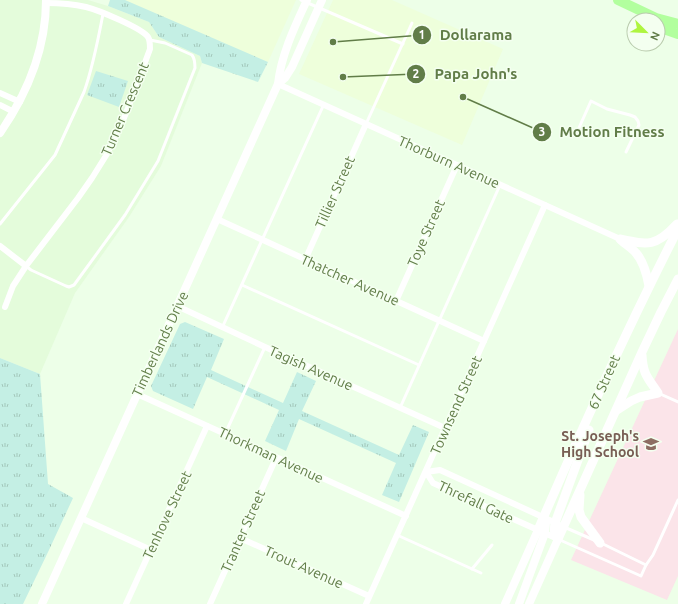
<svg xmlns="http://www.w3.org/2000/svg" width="678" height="604" font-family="Ubuntu,sans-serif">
  <defs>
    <pattern id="park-tufts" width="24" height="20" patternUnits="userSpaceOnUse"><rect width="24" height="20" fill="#c4efe4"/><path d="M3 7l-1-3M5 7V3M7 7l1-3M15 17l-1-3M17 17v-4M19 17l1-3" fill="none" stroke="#a3c7bb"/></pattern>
  </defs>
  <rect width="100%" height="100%" fill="#edffe8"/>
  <polygon fill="#e4fcdb" points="0,0 88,0 108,6 149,22 159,37 200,56 202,63 161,166 129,217 75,293 40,374 0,358"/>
  <g fill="#eeffdb">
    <polygon points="124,0 296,0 268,62 193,31"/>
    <polygon points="333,0 392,0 503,49 462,145 299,74"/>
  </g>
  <polygon fill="#fbe4e9" points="678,329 678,576 667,600 571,560"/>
  <g fill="url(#park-tufts)">
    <polygon points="110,0 125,0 268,62 258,82 202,63 200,56 159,37 149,22 108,6"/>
    <polygon points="96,71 128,81 119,107 87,95"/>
    <polygon points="185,322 224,339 211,370 283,403 297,372 316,381 302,411 399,455 413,425 429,432 399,502 382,495 396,463 299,419 286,451 265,441 279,410 207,377 193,409 153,391 151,386 180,324"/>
    <polygon points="0,358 40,374 48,484 73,498 49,550 23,604 0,604"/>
  </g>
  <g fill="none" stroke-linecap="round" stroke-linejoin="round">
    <g stroke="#fff" stroke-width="3">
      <polyline points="301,0 403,44"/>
      <polyline points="366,124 412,23"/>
      <polyline points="578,130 591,101 607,109 630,115 635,117 638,121 639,125 626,152"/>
      <path d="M0 224 55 155 84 92C93 67 98 40 103 14"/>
      <path d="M26 266 31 270 66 286 69 287 74 285 125 215 158 161 195 68C195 63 195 59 192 55L165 43 150 40"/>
      <polyline points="242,285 419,365"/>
      <polyline points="222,328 324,104"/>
      <polyline points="658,393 678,402"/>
      <polyline points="400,408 500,185"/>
      <polyline points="225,434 265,347"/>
      <polyline points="564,527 594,540"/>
      <polyline points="397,535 481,573"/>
      <polyline points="560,540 641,576 646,565 653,555 678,500"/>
      <polyline points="601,543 646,565"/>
      <polyline points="472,569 492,545"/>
    </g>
    <g stroke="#fff" stroke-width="6">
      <polyline points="278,84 620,239"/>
      <polyline points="0,93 20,102"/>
      <polyline points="0,105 14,112"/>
      <polyline points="217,219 484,341"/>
      <path d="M0 246 26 266 78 198 92 178 107 154 120 128 128 108 150 49C150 44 150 40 148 37 142 28 98 10 86 7 73 4 59 3 46 3"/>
      <polyline points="305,260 366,124"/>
      <polyline points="396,301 457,165"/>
      <polyline points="177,306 265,347 445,428"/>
      <polyline points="5,307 13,286 26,266"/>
      <polyline points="137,394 406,516"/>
      <polyline points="426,472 440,470 558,524"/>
      <polyline points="426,472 433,483 558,539"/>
      <polyline points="81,518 151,550"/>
      <polyline points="240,538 369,596"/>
      <polyline points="126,604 207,426"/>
      <polyline points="210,604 276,458"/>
      <polyline points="366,604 545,205"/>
    </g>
    <g stroke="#fff" stroke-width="8">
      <polyline points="278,84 285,78 292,67 322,0"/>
      <path d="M0 133C27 94 46 49 46 0"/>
      <path d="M42 604 278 84C281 55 295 26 307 0"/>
      <polyline points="505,604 538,530"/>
      <polyline points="519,604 545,533 546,523 544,517"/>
      <polyline points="529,604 558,539"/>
    </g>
    <g stroke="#fff" stroke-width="9">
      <path d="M620 239C648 245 656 247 677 224"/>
      <path d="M621 240C625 244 632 248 636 253 644 262 647 275 649 286"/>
      <path d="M617 410 631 401 640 397 658 393C648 378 643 375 642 355"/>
      <polyline points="580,495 579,510 581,517 600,543"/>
      <path d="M538 530C582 428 628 327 678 229"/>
      <polyline points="558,539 642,352 661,312 678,279"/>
      <path d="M558 539C554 534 554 530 555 523L589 430"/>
    </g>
    <g stroke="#b2ff9e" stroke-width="10">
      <polyline points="618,0 656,18 678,24"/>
      <polyline points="658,27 678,34"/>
    </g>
  </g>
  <defs>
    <symbol id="school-bare" viewBox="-9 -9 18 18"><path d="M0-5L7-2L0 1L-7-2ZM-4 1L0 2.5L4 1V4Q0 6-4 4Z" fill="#8d6e63" stroke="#f4fff0" stroke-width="2.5" paint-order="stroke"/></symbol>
  </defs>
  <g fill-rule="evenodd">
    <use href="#school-bare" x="640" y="433" width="22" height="22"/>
  </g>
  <g text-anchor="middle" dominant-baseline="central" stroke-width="3" stroke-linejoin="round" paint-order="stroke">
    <g font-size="14" fill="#617d48" stroke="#f4fff0">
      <text transform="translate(125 109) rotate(-67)">Turner Crescent</text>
      <text transform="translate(449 162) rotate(24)">Thorburn Avenue</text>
      <text transform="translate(335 192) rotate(-66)">Tillier Street</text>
      <text transform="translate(426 233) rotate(-66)">Toye Street</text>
      <text transform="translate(350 280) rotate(24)">Thatcher Avenue</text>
      <text transform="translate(160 344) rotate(-65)">Timberlands Drive</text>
      <text transform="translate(311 368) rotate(24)">Tagish Avenue</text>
      <text transform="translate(604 382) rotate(-66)">67 Street</text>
      <text transform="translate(456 405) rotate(-66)">Townsend Street</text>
      <text transform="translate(271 455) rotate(25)">Thorkman Avenue</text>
      <text transform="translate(476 502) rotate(25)">Threfall Gate</text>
      <text transform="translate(167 515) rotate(-65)">Tenhove Street</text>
      <text transform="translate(243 531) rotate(-66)">Tranter Street</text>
      <text transform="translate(304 567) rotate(24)">Trout Avenue</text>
    </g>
    <g font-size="14" font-weight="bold" fill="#785e54" stroke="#f4fff0" text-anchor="end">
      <text x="639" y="436">St. Joseph's<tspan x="639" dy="16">High School</tspan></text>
    </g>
  </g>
  <path fill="none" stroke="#617d48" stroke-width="1.5" d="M333 42L422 35M343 77L416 74M463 97L542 132"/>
  <g fill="#617d48" stroke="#f4fff0" stroke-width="1.5">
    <circle cx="333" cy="42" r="4"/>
    <circle cx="343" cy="77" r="4"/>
    <circle cx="463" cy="97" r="4"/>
    <circle cx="422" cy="35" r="10"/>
    <circle cx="416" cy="74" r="10"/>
    <circle cx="542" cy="132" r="10"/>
  </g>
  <g font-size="12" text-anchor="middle" font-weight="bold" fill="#fff">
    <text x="422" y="39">1</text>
    <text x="416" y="78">2</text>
    <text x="542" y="136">3</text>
  </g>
  <g font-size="15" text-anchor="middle" font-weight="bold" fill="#617d48" stroke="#f4fff0" stroke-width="3" stroke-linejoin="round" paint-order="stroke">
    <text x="476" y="40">Dollarama</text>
    <text x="476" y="79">Papa John's</text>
    <text x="612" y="137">Motion Fitness</text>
  </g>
  <g transform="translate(646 32) rotate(114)"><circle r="19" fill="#f4fff0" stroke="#b9cbad"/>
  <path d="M0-3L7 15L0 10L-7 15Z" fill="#aff540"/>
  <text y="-6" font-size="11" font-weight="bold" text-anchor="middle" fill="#617d48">N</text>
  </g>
</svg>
